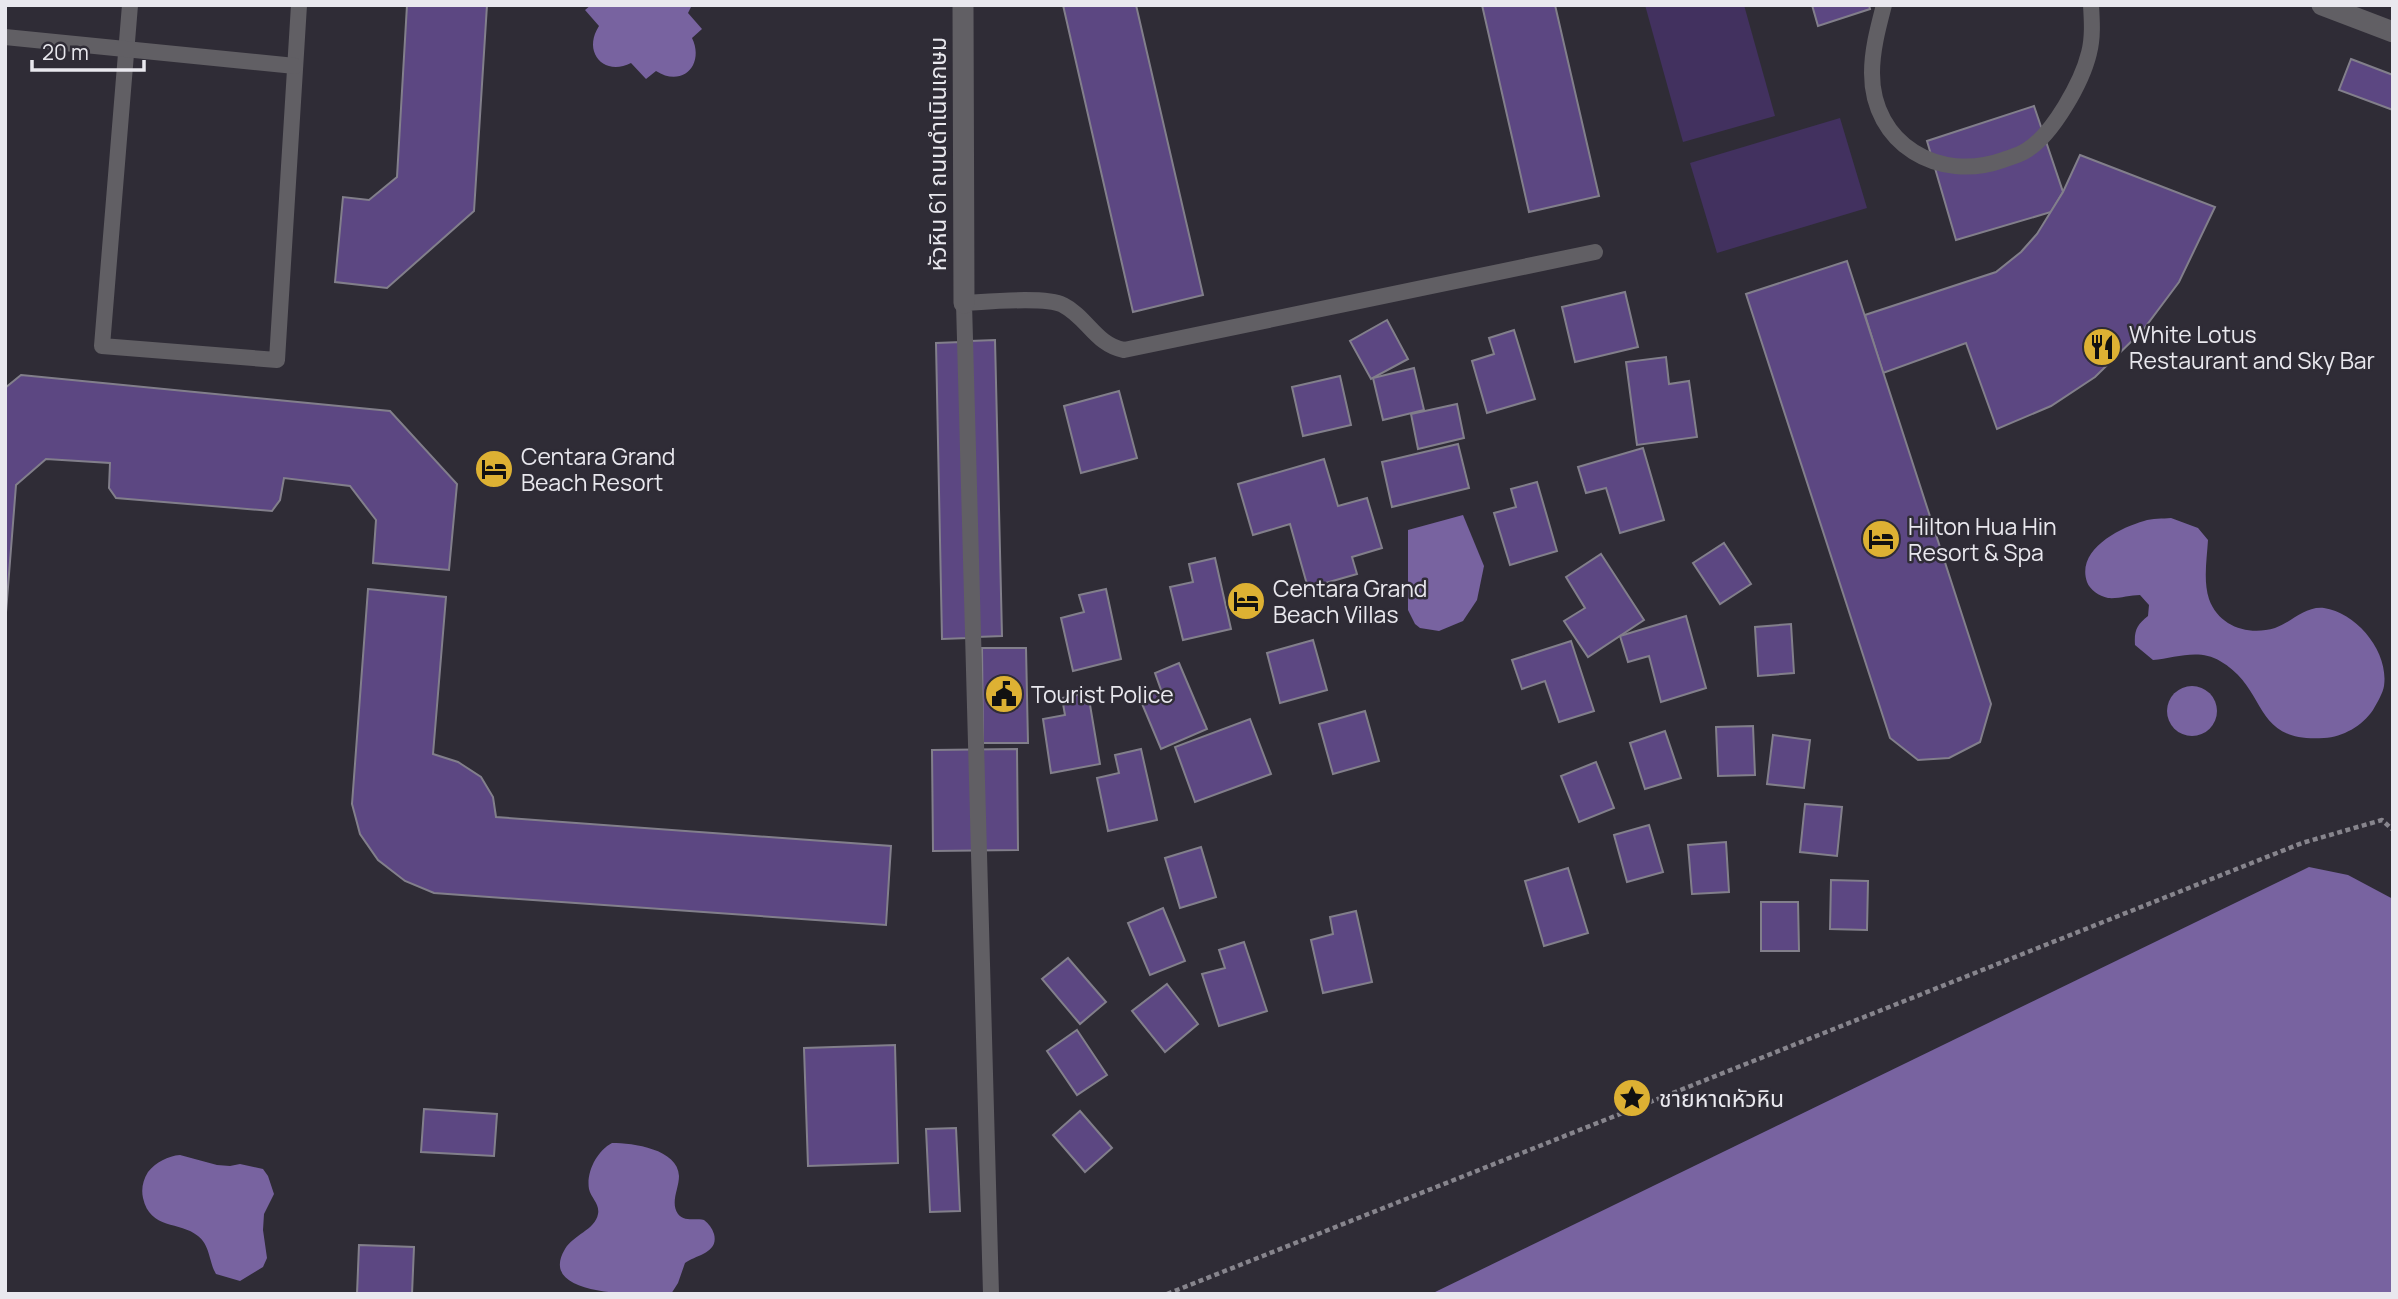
<svg xmlns="http://www.w3.org/2000/svg" width="2398" height="1299" font-family="Manrope,'Noto Sans Thai',sans-serif">
  <rect width="100%" height="100%" fill="#2f2c36"/>
  <g fill="#42315f">
    <polygon points="1645,5 1744,5 1775,116 1683,142"/>
    <polygon points="1840,118 1867,208 1717,253 1690,163"/>
  </g>
  <g fill="#7863a0">
    <path d="M591 5H692L688 13 702 29 692 38C705 65 682 88 656 71L646 79 631 63C604 77 582 52 599 26L585 10Z"/>
    <polygon points="1463,515 1484,566 1477,600 1463,621 1439,631 1420,628 1415,624 1408,610 1408,530"/>
    <path d="M2171 518 2198 528 2208 540C2207 558 2203 581 2209 599 2219 627 2249 636 2275 628 2292 622 2305 606 2324 608 2357 613 2389 652 2384 686 2383 693 2377 703 2373 710 2362 726 2343 737 2324 738 2251 743 2269 689 2220 661 2199 648 2175 658 2153 660L2135 645C2134 630 2137 625 2148 616L2149 605 2140 595C2130 595 2118 599 2108 598 2099 596 2090 590 2087 582 2076 550 2119 528 2144 521 2152 518 2163 519 2171 518Z"/>
    <circle cx="2192" cy="711" r="25"/>
    <polygon points="2309,867 2348,875 2393,899 2393,1294 1431,1294"/>
    <path d="M612 1143C633 1143 678 1149 679 1176 679 1189 670 1202 678 1214 684 1222 695 1218 704 1220 709 1224 712 1228 714 1234 719 1253 696 1255 685 1263L678 1283 671 1294C645 1294 535 1299 565 1249 573 1235 595 1230 598 1214 600 1204 591 1198 589 1189 586 1172 597 1151 612 1143Z"/>
    <path d="M180 1155 217 1165 230 1166 240 1164 263 1169 268 1176 274 1194 264 1214 263 1230 267 1258 263 1267 240 1281 216 1274C209 1262 210 1245 198 1236 180 1221 150 1230 143 1198 141 1189 143 1180 148 1172 156 1162 168 1156 180 1155Z"/>
  </g>
  <g fill="#5c4782" stroke="#827f8b" stroke-width="2">
    <polygon points="407,5 487,5 474,211 387,288 335,282 343,197 369,200 397,177"/>
    <polygon points="1063,5 1136,5 1203,295 1133,312"/>
    <polygon points="1482,5 1555,5 1599,196 1529,212"/>
    <polygon points="1812,5 1869,5 1870,9 1818,26"/>
    <polygon points="2351,59 2393,75 2393,110 2339,90"/>
    <polygon points="2034,106 2063,192 2051,212 1956,240 1927,141"/>
    <polygon points="2080,155 2215,207 2179,282 2143,330 2095,377 2051,406 1997,429 1966,343 1883,373 1865,315 1996,272 2021,252 2037,234 2063,192"/>
    <polygon points="1847,261 1991,704 1980,742 1949,758 1918,760 1890,738 1746,294"/>
    <polygon points="1625,292 1638,347 1575,362 1562,307"/>
    <polygon points="1387,320 1408,359 1371,379 1350,341"/>
    <polygon points="1514,330 1535,399 1487,413 1472,361 1494,354 1489,338"/>
    <polygon points="995,340 1002,636 977,637 970,341"/>
    <polygon points="961,342 968,638 942,639 936,343"/>
    <polygon points="1666,357 1669,384 1689,381 1697,437 1637,445 1626,362"/>
    <polygon points="1414,368 1424,410 1383,420 1373,378"/>
    <polygon points="21,375 390,411 457,484 449,570 373,563 376,520 350,486 284,478 280,500 272,511 116,498 109,488 110,463 46,459 16,485 5,625 5,388"/>
    <polygon points="1340,376 1351,425 1303,436 1292,387"/>
    <polygon points="1119,391 1137,458 1081,473 1064,406"/>
    <polygon points="1457,404 1464,438 1418,449 1411,414"/>
    <polygon points="1458,444 1469,488 1392,507 1382,462"/>
    <polygon points="1643,448 1664,520 1620,533 1606,488 1586,493 1578,467"/>
    <polygon points="1324,459 1338,506 1367,498 1382,548 1352,557 1357,574 1308,588 1290,524 1253,535 1238,484"/>
    <polygon points="1537,482 1557,551 1510,565 1494,513 1516,507 1511,489"/>
    <polygon points="1724,543 1751,584 1720,604 1693,563"/>
    <polygon points="1601,554 1644,620 1588,657 1564,621 1585,608 1566,577"/>
    <polygon points="1215,558 1231,629 1183,640 1170,587 1193,582 1189,564"/>
    <polygon points="368,589 446,597 433,754 458,762 481,777 493,797 496,817 891,846 886,925 434,893 405,881 378,860 360,834 352,804"/>
    <polygon points="1106,589 1121,659 1073,671 1061,618 1084,612 1079,595"/>
    <polygon points="1686,616 1706,688 1661,702 1649,656 1628,662 1620,636"/>
    <polygon points="1791,624 1794,673 1758,676 1755,627"/>
    <polygon points="1313,640 1327,690 1280,703 1267,653"/>
    <polygon points="1571,641 1594,711 1559,722 1545,681 1522,689 1512,660"/>
    <polygon points="982,648 1026,648 1028,743 983,743"/>
    <polygon points="1179,663 1207,729 1161,749 1140,699 1161,690 1155,673"/>
    <polygon points="1088,693 1100,764 1051,773 1043,719 1065,715 1062,698"/>
    <polygon points="1365,711 1379,761 1333,774 1319,724"/>
    <polygon points="1250,719 1271,774 1195,802 1175,747"/>
    <polygon points="1753,726 1755,775 1718,776 1716,727"/>
    <polygon points="1665,731 1681,778 1645,789 1630,743"/>
    <polygon points="1773,735 1810,740 1804,788 1767,784"/>
    <polygon points="1017,749 1018,850 933,851 932,750"/>
    <polygon points="1141,749 1157,820 1108,831 1097,778 1119,773 1115,755"/>
    <polygon points="1596,762 1614,808 1579,822 1561,776"/>
    <polygon points="1805,804 1842,807 1837,856 1800,852"/>
    <polygon points="1649,825 1663,872 1627,882 1614,835"/>
    <polygon points="1726,842 1729,892 1692,894 1688,845"/>
    <polygon points="1201,847 1216,897 1180,908 1165,858"/>
    <polygon points="1568,868 1588,933 1544,946 1525,881"/>
    <polygon points="1831,880 1868,881 1867,930 1830,929"/>
    <polygon points="1761,902 1798,902 1799,951 1761,951"/>
    <polygon points="1163,908 1185,961 1150,975 1128,923"/>
    <polygon points="1356,911 1372,982 1323,993 1311,940 1333,934 1330,917"/>
    <polygon points="1244,942 1267,1011 1219,1026 1202,974 1225,968 1219,950"/>
    <polygon points="1068,958 1106,1002 1080,1024 1042,979"/>
    <polygon points="1167,984 1198,1024 1165,1052 1132,1011"/>
    <polygon points="1077,1030 1107,1075 1077,1095 1047,1051"/>
    <polygon points="895,1045 898,1163 808,1166 804,1048"/>
    <polygon points="424,1109 497,1114 494,1156 421,1152"/>
    <polygon points="1080,1111 1112,1148 1085,1172 1053,1135"/>
    <polygon points="956,1128 960,1211 930,1212 926,1129"/>
    <polygon points="359,1245 414,1247 412,1294 357,1294"/>
  </g>
  <g fill="none" stroke-linecap="round" stroke-linejoin="round">
    <polyline stroke="#87858d" stroke-width="4.5" stroke-dasharray="5 3.5" stroke-linecap="butt" points="1167,1294 2302,843 2382,820 2393,830"/>
    <g stroke="#615f64" stroke-width="16">
      <polyline points="130,5 102,346 277,360 299,5"/>
      <path d="M1884 5C1878 28 1872 50 1872 73 1872 144 1939 183 2003 160 2011 157 2020 155 2027 150 2053 134 2082 82 2089 53 2093 38 2092 21 2091 5"/>
      <polyline points="5,37 295,66"/>
      <path d="M991 1294 964 303C985 302 1046 296 1063 305 1087 317 1096 345 1124 350L1595 252"/>
    </g>
    <g stroke="#615f64" stroke-width="21">
      <polyline points="963,5 964,303"/>
      <polyline points="2322,5 2393,32"/>
    </g>
  </g>
  <defs>
    <symbol id="restaurant-disc" viewBox="-11 -11 22 22"><circle r="9.5" fill="#ddb133" stroke="#2f2c36"/><path d="M-5-6h1v4h1v-4h1v4h1v-4h1v5L-1.5 .5V6h-2V.5L-5-1ZM5-6V6H3V1.5H1.5Q1.5-4 5-6Z" fill="#111"/></symbol>
    <symbol id="hotel-disc" viewBox="-11 -11 22 22"><circle r="9.5" fill="#ddb133" stroke="#2f2c36"/><path d="M-6-4.5h1.5V1H6V5H4.5V3h-9V5H-6ZM-4 0a1.8 1.8 0 1 1 3.6 0ZM.5 0V-2.5h3Q6-2.5 6 0Z" fill="#111"/></symbol>
    <symbol id="civic-disc" viewBox="-11 -11 22 22"><circle r="9.5" fill="#ddb133" stroke="#2f2c36"/><path d="M-.6-6.5H3V-4.5H.6V-3L4-1V1h2V6H-6V1h2V-1L-.6-3ZM-1.2 2.5V6h2.4V2.5Z" fill="#111"/></symbol>
    <symbol id="sight-disc" viewBox="-11 -11 22 22"><circle r="9.5" fill="#ddb133" stroke="#2f2c36"/><path d="M0-6L1.8-2.2L6-1.7L2.9 1.2L3.7 5.4L0 3.3L-3.7 5.4L-2.9 1.2L-6-1.7L-1.8-2.2Z" fill="#111"/></symbol>
  </defs>
  <g fill-rule="evenodd">
    <use href="#restaurant-disc" x="2080" y="325" width="44" height="44"/>
    <use href="#hotel-disc" x="472" y="447" width="44" height="44"/>
    <use href="#hotel-disc" x="1859" y="517" width="44" height="44"/>
    <use href="#hotel-disc" x="1224" y="579" width="44" height="44"/>
    <use href="#civic-disc" x="982" y="672" width="44" height="44"/>
    <use href="#sight-disc" x="1610" y="1076" width="44" height="44"/>
  </g>
  <g text-anchor="middle" dominant-baseline="central" stroke-width="5" stroke-linejoin="round" paint-order="stroke">
    <g font-size="23" fill="#e9e8ee" stroke="#2f2c36">
      <text transform="translate(937 154) rotate(-90)">หัวหิน 61 ถนนดำเนินเกษม</text>
    </g>
    <g font-size="23" fill="#e9e8ee" stroke="#2f2c36" text-anchor="start">
      <text x="2129" y="334">White Lotus<tspan x="2129" dy="26">Restaurant and Sky Bar</tspan></text>
      <text x="521" y="456">Centara Grand<tspan x="521" dy="26">Beach Resort</tspan></text>
      <text x="1908" y="526">Hilton Hua Hin<tspan x="1908" dy="26">Resort &amp; Spa</tspan></text>
      <text x="1273" y="588">Centara Grand<tspan x="1273" dy="26">Beach Villas</tspan></text>
      <text x="1031" y="694">Tourist Police</text>
      <text x="1659" y="1098">ชายหาดหัวหิน</text>
    </g>
  </g>
  <rect width="2398" height="1299" fill="none" stroke="#e9e8ee" stroke-width="14"/>
  <path d="M32 60v10h112v-10" fill="none" stroke="#e9e8ee" stroke-width="3.5"/>
  <text x="42" y="60" font-size="21" fill="#e9e8ee" stroke="#2f2c36" stroke-width="5" paint-order="stroke">20 m</text>
</svg>
